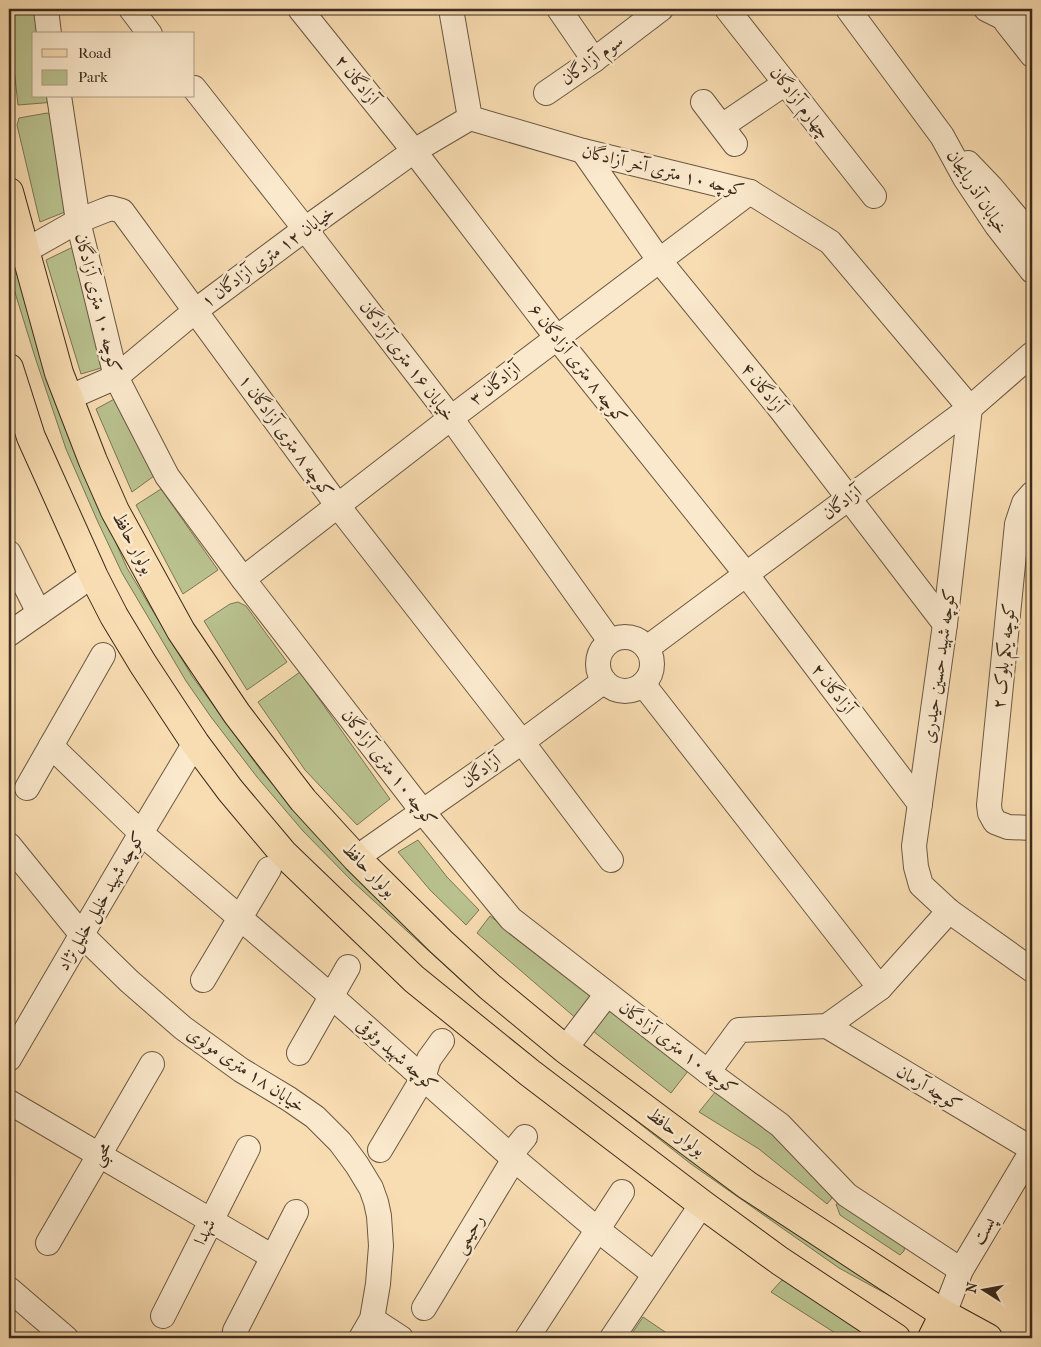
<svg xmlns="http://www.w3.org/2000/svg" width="1041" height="1347" font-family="'IM FELL French Canon',Amiri,serif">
  <rect width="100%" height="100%" fill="#f9ddb2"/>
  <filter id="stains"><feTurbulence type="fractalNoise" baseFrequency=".004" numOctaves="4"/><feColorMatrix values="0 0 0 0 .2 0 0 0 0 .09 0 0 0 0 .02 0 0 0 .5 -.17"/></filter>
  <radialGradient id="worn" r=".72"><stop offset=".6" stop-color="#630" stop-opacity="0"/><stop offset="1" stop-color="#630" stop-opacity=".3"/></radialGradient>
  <g fill="#b9c28f" stroke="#7a7656">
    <polygon points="9,9 41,9 44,34 34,34 34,96 54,96 55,102 18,105 9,23"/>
    <polygon points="47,113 56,118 70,210 40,222 17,125 19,118"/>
    <polygon points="75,246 101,368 81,374 46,260"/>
    <polygon points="9,247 40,351 73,445 127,568 192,676 262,772 309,826 892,1297 839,1268 691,1164 518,1028 465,984 351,880 303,831 257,777 211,717 186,681 122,573 97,520 66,449 35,357 9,273"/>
    <polygon points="118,397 154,476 132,492 96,409"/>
    <polygon points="161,489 218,570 183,594 136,505"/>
    <polygon points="238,602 246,606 287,662 247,690 204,621 230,604"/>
    <polygon points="300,672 390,799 357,825 305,770 258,702"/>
    <polygon points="418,840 447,877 479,910 466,925 430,890 398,852"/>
    <polygon points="490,916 596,998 578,1020 477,933"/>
    <polygon points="610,1008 688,1071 671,1093 593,1031"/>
    <polygon points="716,1091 770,1130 836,1193 827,1204 759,1149 699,1112"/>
    <polygon points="844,1203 905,1244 904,1251 900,1255 840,1215 836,1204"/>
    <polygon points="793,1275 866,1325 858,1337 869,1334 882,1338 843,1338 771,1292 781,1281"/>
    <polygon points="643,1317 674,1338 629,1338"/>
  </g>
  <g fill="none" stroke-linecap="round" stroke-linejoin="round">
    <defs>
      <g id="minor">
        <polyline points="46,9 49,34"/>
        <polyline points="131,9 150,34"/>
        <polyline points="300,9 414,151 557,338 746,574 920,804"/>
        <polyline points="451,9 470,118 583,151 750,192 830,242 970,408 945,624 914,846 916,867 921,885 949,911 1032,970"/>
        <polyline points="559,9 594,60"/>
        <polyline points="727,9 874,196"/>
        <polyline points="848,9 942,136 965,178 997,226 1032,271"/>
        <polyline points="986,9 1032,32"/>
        <polyline points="1006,22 1032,55"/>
        <polyline points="194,88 305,229 451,418 610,641"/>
        <polyline points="546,93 594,60 661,9"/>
        <polyline points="59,96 78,221 116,377 167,476 243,579 423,812 511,919 708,1072 780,1125 847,1195 961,1270"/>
        <polyline points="703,102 735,144"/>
        <polyline points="722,126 784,84"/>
        <polyline points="583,151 659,260 782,411 945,624"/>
        <polyline points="968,163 991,187 1032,236"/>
        <polyline points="25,251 78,221 103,211 111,208 122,211 338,506 522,742 611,860"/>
        <polyline points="68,398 116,377 195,311 305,229 414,151 470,118"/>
        <polyline points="1032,494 1024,503 1017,524 989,805 990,813 995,822 1008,827 1032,828"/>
        <polyline points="9,553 39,613"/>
        <polyline points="243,579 451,418 750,192"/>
        <polyline points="9,634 86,580 94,577"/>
        <circle cx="625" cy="664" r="27"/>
        <polyline points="647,648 970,408 1032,354"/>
        <polyline points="643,684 880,988"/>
        <polyline points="51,746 141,833 331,996 514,1159 598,1230 654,1274"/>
        <polyline points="27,788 103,655"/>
        <polyline points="9,845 82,935 129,981 183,1028 241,1070 289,1099 315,1117 340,1142 357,1165 371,1188 376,1202 379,1216 381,1246 378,1284 372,1319 361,1338"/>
        <polyline points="356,858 522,742 604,681"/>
        <polyline points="203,980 269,869"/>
        <polyline points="827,1026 1032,1149"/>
        <polyline points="565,1049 607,994"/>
        <polyline points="299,1053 348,967"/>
        <polyline points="9,1059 141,833 195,743"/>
        <polyline points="708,1072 739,1030 827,1026 880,988 949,911"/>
        <polyline points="9,1102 273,1257"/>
        <polyline points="380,1150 423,1078 429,1059 442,1041"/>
        <polyline points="510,1155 525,1137"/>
        <polyline points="48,1243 152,1064"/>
        <polyline points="9,1289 66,1338"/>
        <polyline points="424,1308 514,1159"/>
        <polyline points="944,1314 961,1270 1032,1151"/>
        <polyline points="163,1316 248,1148"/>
        <polyline points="372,1319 401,1338"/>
        <polyline points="235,1331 296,1212"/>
        <polyline points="527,1338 622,1192"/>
        <polyline points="612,1338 696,1213"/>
      </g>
      <g id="major">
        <polyline points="9,192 59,373 93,461 115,511 181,631 237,714 303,800 356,858 441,942 490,987 565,1049 747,1185 944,1314 988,1338"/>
        <polyline points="9,368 31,437 94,577 114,616 143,664 195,743 230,790 283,853 414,979 530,1073 702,1204 780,1261 896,1338"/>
        <polyline points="932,1338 944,1314"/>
      </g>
    </defs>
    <use href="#minor" stroke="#6a5842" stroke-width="26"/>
    <use href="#major" stroke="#3b2b1c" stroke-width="30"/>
    <use href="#minor" stroke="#fbe9cd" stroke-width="24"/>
    <use href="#major" stroke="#f9ddb2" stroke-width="28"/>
  </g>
  <g text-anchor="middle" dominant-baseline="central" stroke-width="5" stroke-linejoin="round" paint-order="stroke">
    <g font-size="18" fill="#3b2b1c" stroke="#fbe9cd">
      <text transform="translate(592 60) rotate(-36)">سوم آزادگان</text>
      <text transform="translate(357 80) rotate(51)">آزادگان ۲</text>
      <text transform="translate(800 103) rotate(52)">چهارم آزادگان</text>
      <text transform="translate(663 171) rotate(14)">کوچه ۱۰ متری آخر آزادگان</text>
      <text transform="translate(977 192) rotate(57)">خیابان آذربایجان</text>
      <text transform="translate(268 257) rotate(-36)">خیابان ۱۲ متری آزادگان ۱</text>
      <text transform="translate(98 303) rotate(76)">کوچه ۱۰ متری آزادگان</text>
      <text transform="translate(407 361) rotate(53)">خیابان ۱۶ متری آزادگان</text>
      <text transform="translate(578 364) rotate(52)">کوچه ۸ متری آزادگان ۶</text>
      <text transform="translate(495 384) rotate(-37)">آزادگان ۳</text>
      <text transform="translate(763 388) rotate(51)">آزادگان ۴</text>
      <text transform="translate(286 436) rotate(54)">کوچه ۸ متری آزادگان ۱</text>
      <text transform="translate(842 503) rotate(-36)">آزادگان</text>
      <text transform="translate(133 543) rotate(62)">بولوار حافظ</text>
      <text transform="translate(1004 656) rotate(-84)">کوچه یکم بلوک ۲</text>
      <text transform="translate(939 666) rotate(-82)">کوچه شهید حسین حیدری</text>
      <text transform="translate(833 689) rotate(53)">آزادگان ۲</text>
      <text transform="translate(389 768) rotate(52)">کوچه ۱۰ متری آزادگان</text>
      <text transform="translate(481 771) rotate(-36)">آزادگان</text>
      <text transform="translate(369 870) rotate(46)">بولوار حافظ</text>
      <text transform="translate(101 901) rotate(-60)">کوچه شهید خلیل خلیل‌نژاد</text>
      <text transform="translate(678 1048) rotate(37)">کوچه ۱۰ متری آزادگان</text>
      <text transform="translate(397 1055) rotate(41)">کوچه شهید وثوقی</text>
      <text transform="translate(246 1070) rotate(34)">خیابان ۱۸ متری مولوی</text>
      <text transform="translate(929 1088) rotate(31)">کوچه آرمان</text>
      <text transform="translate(676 1132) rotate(37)">بولوار حافظ</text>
      <text transform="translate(101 1154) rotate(-60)">محبی</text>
      <text transform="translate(984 1231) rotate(-59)">پست</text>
      <text transform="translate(205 1232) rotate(-64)">شهدا</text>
      <text transform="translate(469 1234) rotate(-59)">رحیمی</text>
    </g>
  </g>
  <rect width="1041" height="1347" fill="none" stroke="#f9ddb2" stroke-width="30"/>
  <rect x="10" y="10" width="1021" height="1327" fill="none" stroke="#3b2b1c" stroke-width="2.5"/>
  <rect x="15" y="15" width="1011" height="1317" fill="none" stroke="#3b2b1c"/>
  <rect x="32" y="32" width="162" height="65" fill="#fbe9cd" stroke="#ae9d86"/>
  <rect x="42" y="49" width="25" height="8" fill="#f9ddb2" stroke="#ae9d86"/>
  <text x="78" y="58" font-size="15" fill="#3b2b1c">Road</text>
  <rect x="42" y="70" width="25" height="15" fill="#b9c28f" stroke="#ae9d86"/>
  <text x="78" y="82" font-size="15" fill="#3b2b1c">Park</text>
  <g transform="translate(984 1290) rotate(281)" stroke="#fbe9cd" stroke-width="4" paint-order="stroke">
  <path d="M0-4L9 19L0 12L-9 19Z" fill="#3b2b1c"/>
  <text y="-8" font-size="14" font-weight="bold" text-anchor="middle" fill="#3b2b1c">N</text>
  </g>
  <rect width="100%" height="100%" filter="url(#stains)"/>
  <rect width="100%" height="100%" fill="url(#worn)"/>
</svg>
